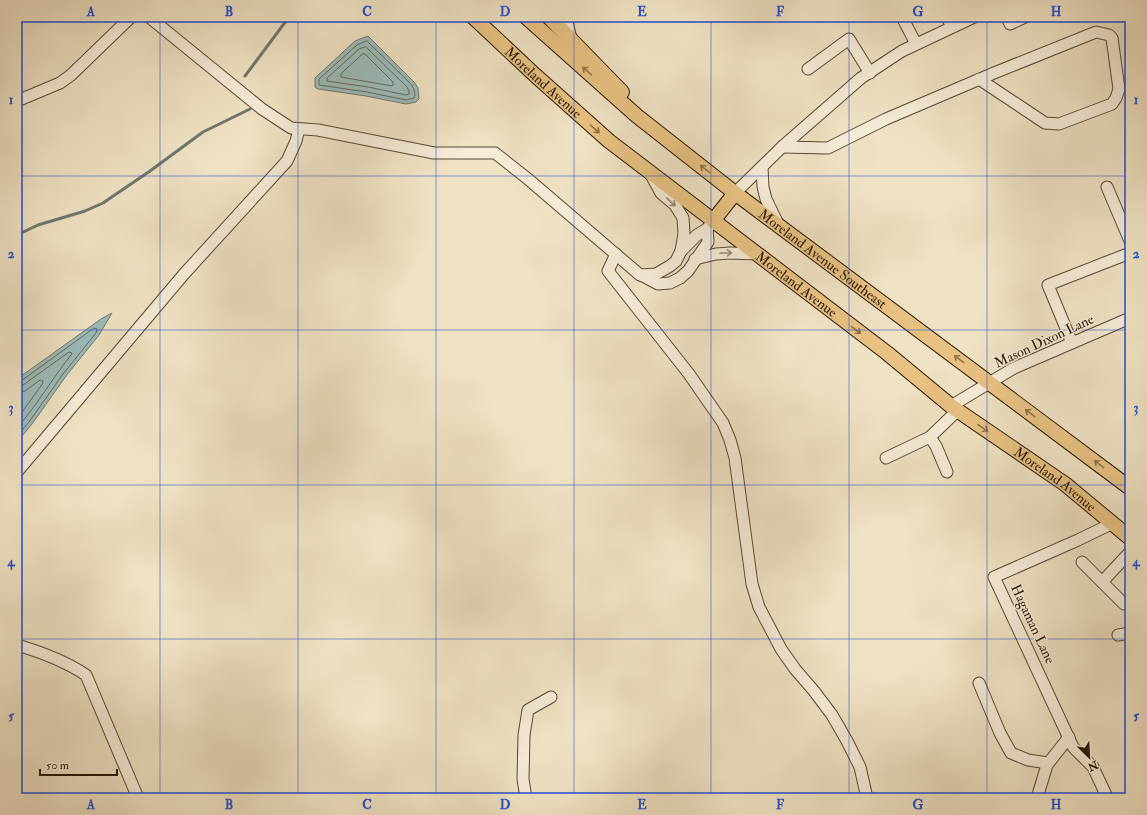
<svg xmlns="http://www.w3.org/2000/svg" width="1147" height="815" font-family="'IM FELL Double Pica',serif">
  <rect width="100%" height="100%" fill="#efe2c3"/>
  <filter id="stains"><feTurbulence type="fractalNoise" baseFrequency=".005" numOctaves="4"/><feColorMatrix values="0 0 0 0 .2 0 0 0 0 .09 0 0 0 0 .02 0 0 0 .5 -.17"/></filter>
  <radialGradient id="worn" r=".72"><stop offset=".6" stop-color="#630" stop-opacity="0"/><stop offset="1" stop-color="#630" stop-opacity=".3"/></radialGradient>
  <g fill="#9cbcbb" stroke="#6d7971">
    <polygon points="368,36 414,82 418,88 419,99 416,102 406,104 366,96 318,89 315,87 315,78 355,41"/>
    <polygon points="112,313 99,335 66,376 32,424 17,442 17,379 101,319"/>
  </g>
  <g fill="none" stroke-linecap="round" stroke-linejoin="round">
    <g stroke="#62685f" stroke-width="1">
      <path d="M367 41 411 84C414 88 416 94 414 98L406 100 367 92 319 85V79L357 45Z"/>
      <polygon points="366,47 407,87 409,91 409,94 406,95 368,87 327,81 327,78 359,49"/>
      <polygon points="363,54 365,54 393,82 393,85 392,86 341,77 341,74"/>
      <polyline points="17,382 21,381 94,328 97,329 96,333 63,374 29,422 17,436"/>
      <path d="M17 387 23 385 69 352 72 353 71 355C52 379 37 405 17 428"/>
      <polyline points="17,393 25,391 40,380 43,381 43,383 17,419"/>
    </g>
    <g stroke="#6d7971" stroke-width="3">
      <polyline points="245,76 289,17"/>
      <polyline points="17,235 38,225 85,211 103,203 150,171 203,132 250,109"/>
    </g>
    <defs>
      <g id="minor">
        <polyline points="149,17 262,109 291,128 318,130 434,153 495,153 528,179 640,275 656,274 670,266 676,261 681,251 697,235 707,229 713,221"/>
        <polyline points="566,17 571,39"/>
        <polyline points="902,17 916,44"/>
        <polyline points="947,17 952,27"/>
        <polyline points="1007,17 1010,24 1025,17"/>
        <polyline points="808,69 849,39 870,73"/>
        <polyline points="17,101 60,83 71,75 131,17"/>
        <polyline points="782,147 828,148 886,119 994,73 1096,32 1109,35 1112,38 1119,89 1116,98 1112,104 1059,124 1045,123 979,79"/>
        <polyline points="762,167 763,187 766,199 778,224"/>
        <polyline points="650,173 661,193 675,205 683,218 684,234 681,251"/>
        <polyline points="1107,187 1130,241"/>
        <polyline points="735,193 782,147 861,78 902,51 974,17"/>
        <polyline points="616,254 608,271 689,374 723,423 730,440 735,458 752,584 759,607 781,649 795,669 814,691 832,715 847,741 860,767 867,798"/>
        <polyline points="695,259 716,254 730,253 757,254"/>
        <polyline points="641,275 658,284 670,283 680,278 688,271 708,242 707,229"/>
        <polyline points="1072,343 1048,285 1130,253"/>
        <polyline points="951,406 1014,368 1130,318"/>
        <polyline points="930,437 936,446 947,472"/>
        <polyline points="886,458 930,437 958,410"/>
        <polyline points="17,472 184,274 287,161 296,141 299,129"/>
        <polyline points="1082,562 1124,604"/>
        <polyline points="1102,582 1130,552"/>
        <polyline points="1118,635 1130,633"/>
        <path d="M17 645C41 652 65 661 86 675L138 798"/>
        <polyline points="979,683 1000,733 1011,753 1028,760 1048,763"/>
        <polyline points="526,798 523,779 524,735 528,710 551,697"/>
        <polyline points="1037,798 1047,765 1069,737"/>
        <polyline points="1106,798 1107,797 1093,767 1073,747 994,577 1078,540 1113,523"/>
      </g>
      <g id="major">
        <path id="s1" d="M473 17 536 76 609 141 887 353 951 406 1065 484 1130 538"/>
        <path id="s2" d="M526 17 637 116 735 193 1130 488"/>
        <polyline points="549,17 622,92"/>
        <polyline points="713,221 735,193"/>
      </g>
    </defs>
    <use href="#minor" stroke="#594833" stroke-width="13"/>
    <use href="#major" stroke="#271403" stroke-width="16"/>
    <use href="#minor" stroke="#f5ecd8" stroke-width="11"/>
    <use href="#major" stroke="#e8c182" stroke-width="14"/>
  </g>
  <defs><path id="oneway-shaft" d="M-6 0H5M1.5-3L5.5 0L1.5 3" fill="none" stroke-width="1.6" stroke-linecap="round" stroke-linejoin="round"/></defs>
  <g stroke="#917349">
    <use href="#oneway-shaft" transform="translate(587 71) rotate(-138)"/>
    <use href="#oneway-shaft" transform="translate(595 129) rotate(41)"/>
    <use href="#oneway-shaft" transform="translate(705 169) rotate(-142)"/>
    <use href="#oneway-shaft" transform="translate(856 330) rotate(37)"/>
    <use href="#oneway-shaft" transform="translate(959 359) rotate(-143)"/>
    <use href="#oneway-shaft" transform="translate(1030 413) rotate(-143)"/>
    <use href="#oneway-shaft" transform="translate(983 428) rotate(34)"/>
    <use href="#oneway-shaft" transform="translate(1099 464) rotate(-143)"/>
  </g>
  <g stroke="#988b78">
    <use href="#oneway-shaft" transform="translate(671 202) rotate(43)"/>
    <use href="#oneway-shaft" transform="translate(726 253) rotate(-3)"/>
  </g>
  <path fill="none" stroke="#1d4ed8" stroke-width="1" stroke-opacity="0.55" d="M160 17V798M298 17V798M436 17V798M574 17V798M711 17V798M849 17V798M987 17V798M17 176H1130M17 330H1130M17 485H1130M17 639H1130"/>
  <g text-anchor="middle" dominant-baseline="central" stroke-width="3" stroke-linejoin="round" paint-order="stroke">
    <g font-size="14" fill="#271403" stroke="#f5ecd8">
      <text stroke="none"><textPath href="#s1" startOffset="96">Moreland Avenue</textPath></text>
      <text stroke="none"><textPath href="#s2" startOffset="383">Moreland Avenue Southeast</textPath></text>
      <text stroke="none"><textPath href="#s1" startOffset="420">Moreland Avenue</textPath></text>
      <text transform="translate(1044 341) rotate(-25)">Mason Dixon Lane</text>
      <text stroke="none"><textPath href="#s1" startOffset="744">Moreland Avenue</textPath></text>
      <text transform="translate(1033 624) rotate(65)">Hagaman Lane</text>
    </g>
  </g>
  <rect width="1147" height="815" fill="none" stroke="#efe2c3" stroke-width="44"/>
  <g transform="translate(1089 757) rotate(156)" stroke="#f5ecd8" stroke-width="3" paint-order="stroke">
  <path d="M0-3L7 15L0 10L-7 15Z" fill="#271403"/>
  <text y="-6" font-size="11" font-weight="bold" text-anchor="middle" fill="#271403">N</text>
  </g>
  <path d="M40 769v6h77v-6" fill="none" stroke="#271403" stroke-width="2"/>
  <text x="46" y="769" font-size="12" fill="#271403" stroke="#f5ecd8" stroke-width="3" paint-order="stroke">50 m</text>
  <rect x="22" y="22" width="1103" height="771" fill="none" stroke="#1d4ed8" stroke-width="1.5"/>
  <g font-size="13" text-anchor="middle" font-weight="bold" fill="#1d4ed8">
    <text x="91" y="16">A</text>
    <text x="229" y="16">B</text>
    <text x="367" y="16">C</text>
    <text x="505" y="16">D</text>
    <text x="642" y="16">E</text>
    <text x="780" y="16">F</text>
    <text x="918" y="16">G</text>
    <text x="1056" y="16">H</text>
    <text x="11" y="104">1</text>
    <text x="1136" y="104">1</text>
    <text x="11" y="258">2</text>
    <text x="1136" y="258">2</text>
    <text x="11" y="412">3</text>
    <text x="1136" y="412">3</text>
    <text x="11" y="566">4</text>
    <text x="1136" y="566">4</text>
    <text x="11" y="720">5</text>
    <text x="1136" y="720">5</text>
    <text x="91" y="809">A</text>
    <text x="229" y="809">B</text>
    <text x="367" y="809">C</text>
    <text x="505" y="809">D</text>
    <text x="642" y="809">E</text>
    <text x="780" y="809">F</text>
    <text x="918" y="809">G</text>
    <text x="1056" y="809">H</text>
  </g>
  <rect width="100%" height="100%" filter="url(#stains)"/>
  <rect width="100%" height="100%" fill="url(#worn)"/>
</svg>
